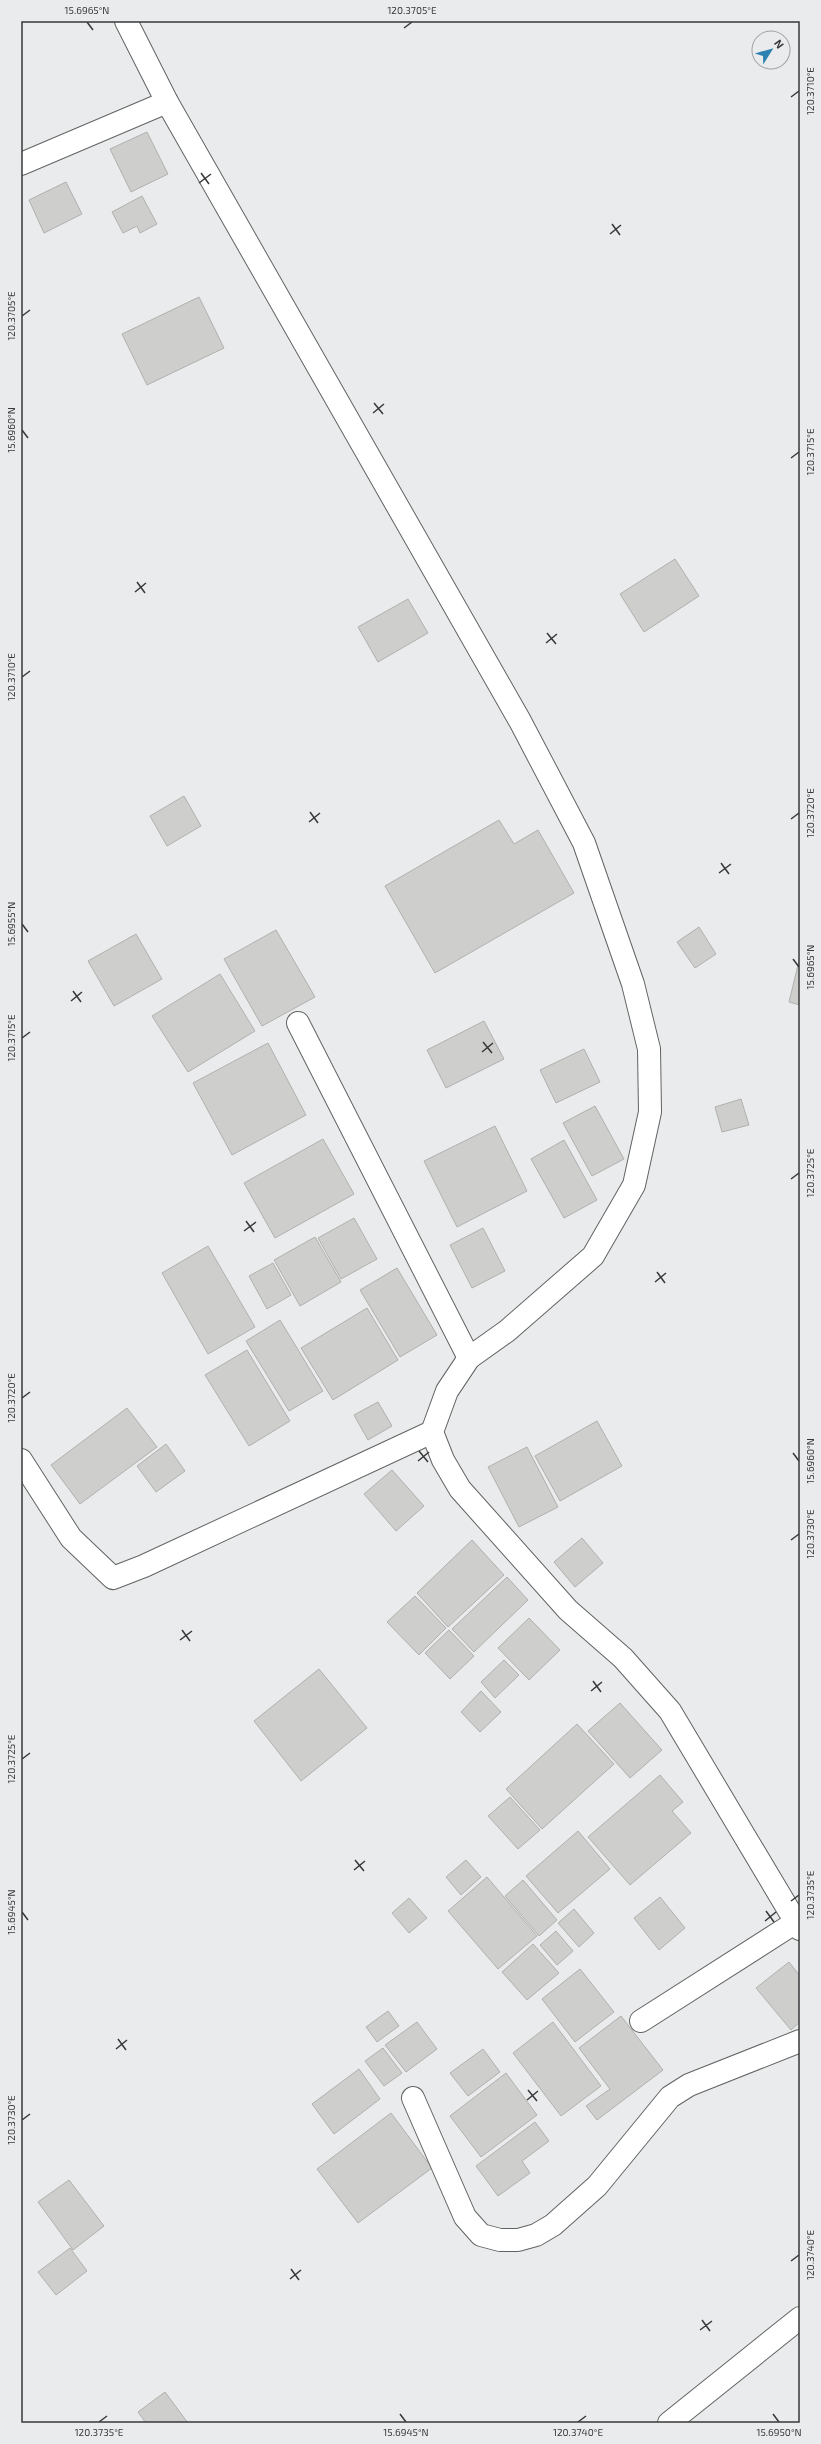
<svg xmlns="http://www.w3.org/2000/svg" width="821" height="2444" font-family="'Exo 2',sans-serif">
  <rect width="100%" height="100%" fill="#eaebec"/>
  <g fill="#cececd" stroke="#b1b0af">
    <polygon points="147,132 168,174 131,192 110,149"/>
    <polygon points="66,182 82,214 44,233 29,200"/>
    <polygon points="142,196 157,224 140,233 137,226 123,233 112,212"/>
    <polygon points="199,297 224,348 147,385 122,334"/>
    <polygon points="675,559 699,596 644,632 620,594"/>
    <polygon points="408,599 428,633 378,662 358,627"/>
    <polygon points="184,796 201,826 167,846 150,816"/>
    <polygon points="499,820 514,844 538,830 574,893 435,973 385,886"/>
    <polygon points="699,927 716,954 695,968 677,942"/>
    <polygon points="276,930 315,997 262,1026 224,959"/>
    <polygon points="136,934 162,979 114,1006 88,961"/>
    <polygon points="800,957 800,1005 789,1002"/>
    <polygon points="220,974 255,1031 188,1072 152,1016"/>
    <polygon points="484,1021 504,1059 446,1088 427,1050"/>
    <polygon points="268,1043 306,1115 232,1155 193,1083"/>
    <polygon points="584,1049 600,1082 556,1103 540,1070"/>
    <polygon points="741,1099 749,1125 722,1132 715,1107"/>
    <polygon points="595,1106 624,1159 592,1176 563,1123"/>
    <polygon points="495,1126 527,1191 457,1227 424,1161"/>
    <polygon points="323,1139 354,1194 275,1238 244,1183"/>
    <polygon points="564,1140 597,1200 564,1218 531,1159"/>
    <polygon points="354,1218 377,1259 341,1279 318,1238"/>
    <polygon points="483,1228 505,1271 472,1288 450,1245"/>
    <polygon points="315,1237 341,1282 300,1306 274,1260"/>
    <polygon points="208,1246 255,1327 208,1354 162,1273"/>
    <polygon points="273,1263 291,1295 267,1309 249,1276"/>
    <polygon points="397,1268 437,1335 400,1357 360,1290"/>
    <polygon points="367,1308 398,1360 333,1400 301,1348"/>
    <polygon points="280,1320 323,1391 289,1411 246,1341"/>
    <polygon points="247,1350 290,1421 249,1446 205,1375"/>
    <polygon points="378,1402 392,1426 368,1440 354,1415"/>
    <polygon points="127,1408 157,1447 80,1504 51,1465"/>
    <polygon points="597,1421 622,1466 560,1501 535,1456"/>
    <polygon points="166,1444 185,1471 156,1492 137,1466"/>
    <polygon points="527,1447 558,1507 519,1527 488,1467"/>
    <polygon points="392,1470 424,1506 396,1531 364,1494"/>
    <polygon points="582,1538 603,1563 575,1587 554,1562"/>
    <polygon points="472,1540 504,1575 448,1627 417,1593"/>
    <polygon points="507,1577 528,1600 474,1652 452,1629"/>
    <polygon points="415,1596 446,1628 419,1655 387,1622"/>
    <polygon points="529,1618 560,1650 529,1680 498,1648"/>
    <polygon points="449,1630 474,1656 450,1679 425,1653"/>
    <polygon points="504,1660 519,1675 495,1698 481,1682"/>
    <polygon points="319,1669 367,1728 301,1781 254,1721"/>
    <polygon points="481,1691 501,1712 480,1732 461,1712"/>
    <polygon points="620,1703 662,1750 630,1778 588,1731"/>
    <polygon points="577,1724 614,1764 542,1829 506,1789"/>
    <polygon points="660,1775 683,1802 672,1811 691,1833 630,1885 588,1837"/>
    <polygon points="510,1797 540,1830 518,1849 488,1816"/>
    <polygon points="578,1831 610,1869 558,1913 526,1876"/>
    <polygon points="466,1860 481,1877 461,1895 446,1877"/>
    <polygon points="487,1877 537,1936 498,1969 448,1911"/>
    <polygon points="523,1880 557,1920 539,1936 505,1896"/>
    <polygon points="660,1897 685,1928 659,1950 634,1918"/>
    <polygon points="409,1898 427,1918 409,1933 392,1913"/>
    <polygon points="574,1909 594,1933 579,1947 558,1923"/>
    <polygon points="556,1931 573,1951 557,1965 540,1945"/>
    <polygon points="533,1944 559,1973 527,2000 502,1972"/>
    <polygon points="789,1962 800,1976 800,2022 791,2030 756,1988"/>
    <polygon points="580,1969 614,2012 575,2042 542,1999"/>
    <polygon points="388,2011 399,2026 377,2042 366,2027"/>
    <polygon points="621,2016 663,2070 597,2120 586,2106 610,2089 579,2048"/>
    <polygon points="417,2022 437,2049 406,2072 385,2045"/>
    <polygon points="553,2022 601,2086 561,2116 513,2053"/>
    <polygon points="383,2048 402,2073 384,2086 365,2061"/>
    <polygon points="483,2049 500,2072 468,2096 450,2073"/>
    <polygon points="359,2069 380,2099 334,2134 312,2104"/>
    <polygon points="506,2073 537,2115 481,2157 450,2116"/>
    <polygon points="391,2113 432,2168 358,2223 317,2169"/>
    <polygon points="535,2122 549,2141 522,2161 530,2173 498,2196 476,2166"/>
    <polygon points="69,2180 104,2226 73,2250 38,2202"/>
    <polygon points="70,2248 87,2271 56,2295 38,2272"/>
    <polygon points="165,2392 188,2423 146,2423 138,2412"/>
  </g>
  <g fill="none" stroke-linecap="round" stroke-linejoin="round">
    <defs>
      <g id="minor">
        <polyline points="126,21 167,102 520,721 584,843 633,984 649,1049 650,1112 634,1185 593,1256 507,1331 469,1358 447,1391 432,1432 443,1460 460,1489 568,1610 623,1658 670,1711 800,1929"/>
        <polyline points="21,164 167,102"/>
        <polyline points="298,1023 469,1358"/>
        <polyline points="21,1460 71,1538 113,1578 144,1566 432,1432"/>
        <polyline points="641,2021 796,1922"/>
        <polyline points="413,2098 465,2217 481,2235 500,2240 518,2240 536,2235 553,2225 597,2186 670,2097 689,2085 800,2041"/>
        <polyline points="669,2423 800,2318"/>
      </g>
    </defs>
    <use href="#minor" stroke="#626363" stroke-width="24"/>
    <use href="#minor" stroke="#fff" stroke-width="22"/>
  </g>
  <path fill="none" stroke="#373838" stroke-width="1.5" d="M87 22 93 30M404 28 412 22M791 97 799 91M201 173 209 184M199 183 211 174M612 224 620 235M610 234 621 225M22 316 30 310M374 403 383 414M373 413 384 404M22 430 28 438M791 458 799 452M137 582 145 593M135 592 146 583M547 633 556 644M546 643 557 634M22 677 30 671M310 812 318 823M791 819 799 813M309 822 320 813M721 863 729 874M719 873 731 864M22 924 28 932M793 959 799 967M73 991 81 1002M71 1001 82 992M22 1038 30 1032M483 1042 492 1053M482 1052 493 1043M791 1179 799 1173M246 1221 254 1232M244 1231 256 1222M657 1272 665 1283M655 1282 666 1273M22 1398 30 1392M419 1451 428 1462M793 1453 799 1461M418 1461 429 1452M791 1540 799 1534M182 1630 190 1641M180 1640 192 1631M593 1681 601 1692M591 1691 602 1682M22 1759 30 1753M355 1860 364 1871M354 1870 365 1861M791 1901 799 1895M766 1911 774 1922M22 1912 28 1920M765 1921 776 1912M118 2039 126 2050M116 2049 127 2040M528 2090 537 2101M527 2100 538 2091M22 2120 30 2114M791 2261 799 2255M291 2269 299 2280M290 2279 301 2270M702 2320 710 2331M700 2330 712 2321M400 2414 406 2422M773 2414 779 2422M99 2422 107 2416M578 2422 586 2416"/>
  <rect width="821" height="2444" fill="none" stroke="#eaebec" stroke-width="44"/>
  <g transform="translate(771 50) rotate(53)"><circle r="19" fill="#eaebec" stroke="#a2a3a4"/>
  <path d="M0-3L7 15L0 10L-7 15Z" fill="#2b81b0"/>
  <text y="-6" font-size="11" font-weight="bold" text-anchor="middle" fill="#373838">N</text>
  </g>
  <rect x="22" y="22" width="777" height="2400" fill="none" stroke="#373838" stroke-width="1.5"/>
  <g font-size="10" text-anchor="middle" fill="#373838">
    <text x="87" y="14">15.6965°N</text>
    <text x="412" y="14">120.3705°E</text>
    <text transform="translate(810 91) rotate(-90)" y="4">120.3710°E</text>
    <text transform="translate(11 316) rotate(-90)" y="4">120.3705°E</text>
    <text transform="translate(11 430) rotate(-90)" y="4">15.6960°N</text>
    <text transform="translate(810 452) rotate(-90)" y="4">120.3715°E</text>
    <text transform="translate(11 677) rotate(-90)" y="4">120.3710°E</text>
    <text transform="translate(810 813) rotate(-90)" y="4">120.3720°E</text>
    <text transform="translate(11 924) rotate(-90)" y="4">15.6955°N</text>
    <text transform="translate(810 967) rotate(-90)" y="4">15.6965°N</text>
    <text transform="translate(11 1038) rotate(-90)" y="4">120.3715°E</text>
    <text transform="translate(810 1173) rotate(-90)" y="4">120.3725°E</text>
    <text transform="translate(11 1398) rotate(-90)" y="4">120.3720°E</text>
    <text transform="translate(810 1461) rotate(-90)" y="4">15.6960°N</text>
    <text transform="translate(810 1534) rotate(-90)" y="4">120.3730°E</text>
    <text transform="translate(11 1759) rotate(-90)" y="4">120.3725°E</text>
    <text transform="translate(810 1895) rotate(-90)" y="4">120.3735°E</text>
    <text transform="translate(11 1912) rotate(-90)" y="4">15.6945°N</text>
    <text transform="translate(11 2120) rotate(-90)" y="4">120.3730°E</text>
    <text transform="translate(810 2255) rotate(-90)" y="4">120.3740°E</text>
    <text x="99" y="2436">120.3735°E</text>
    <text x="406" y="2436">15.6945°N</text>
    <text x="578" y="2436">120.3740°E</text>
    <text x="779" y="2436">15.6950°N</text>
  </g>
</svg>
